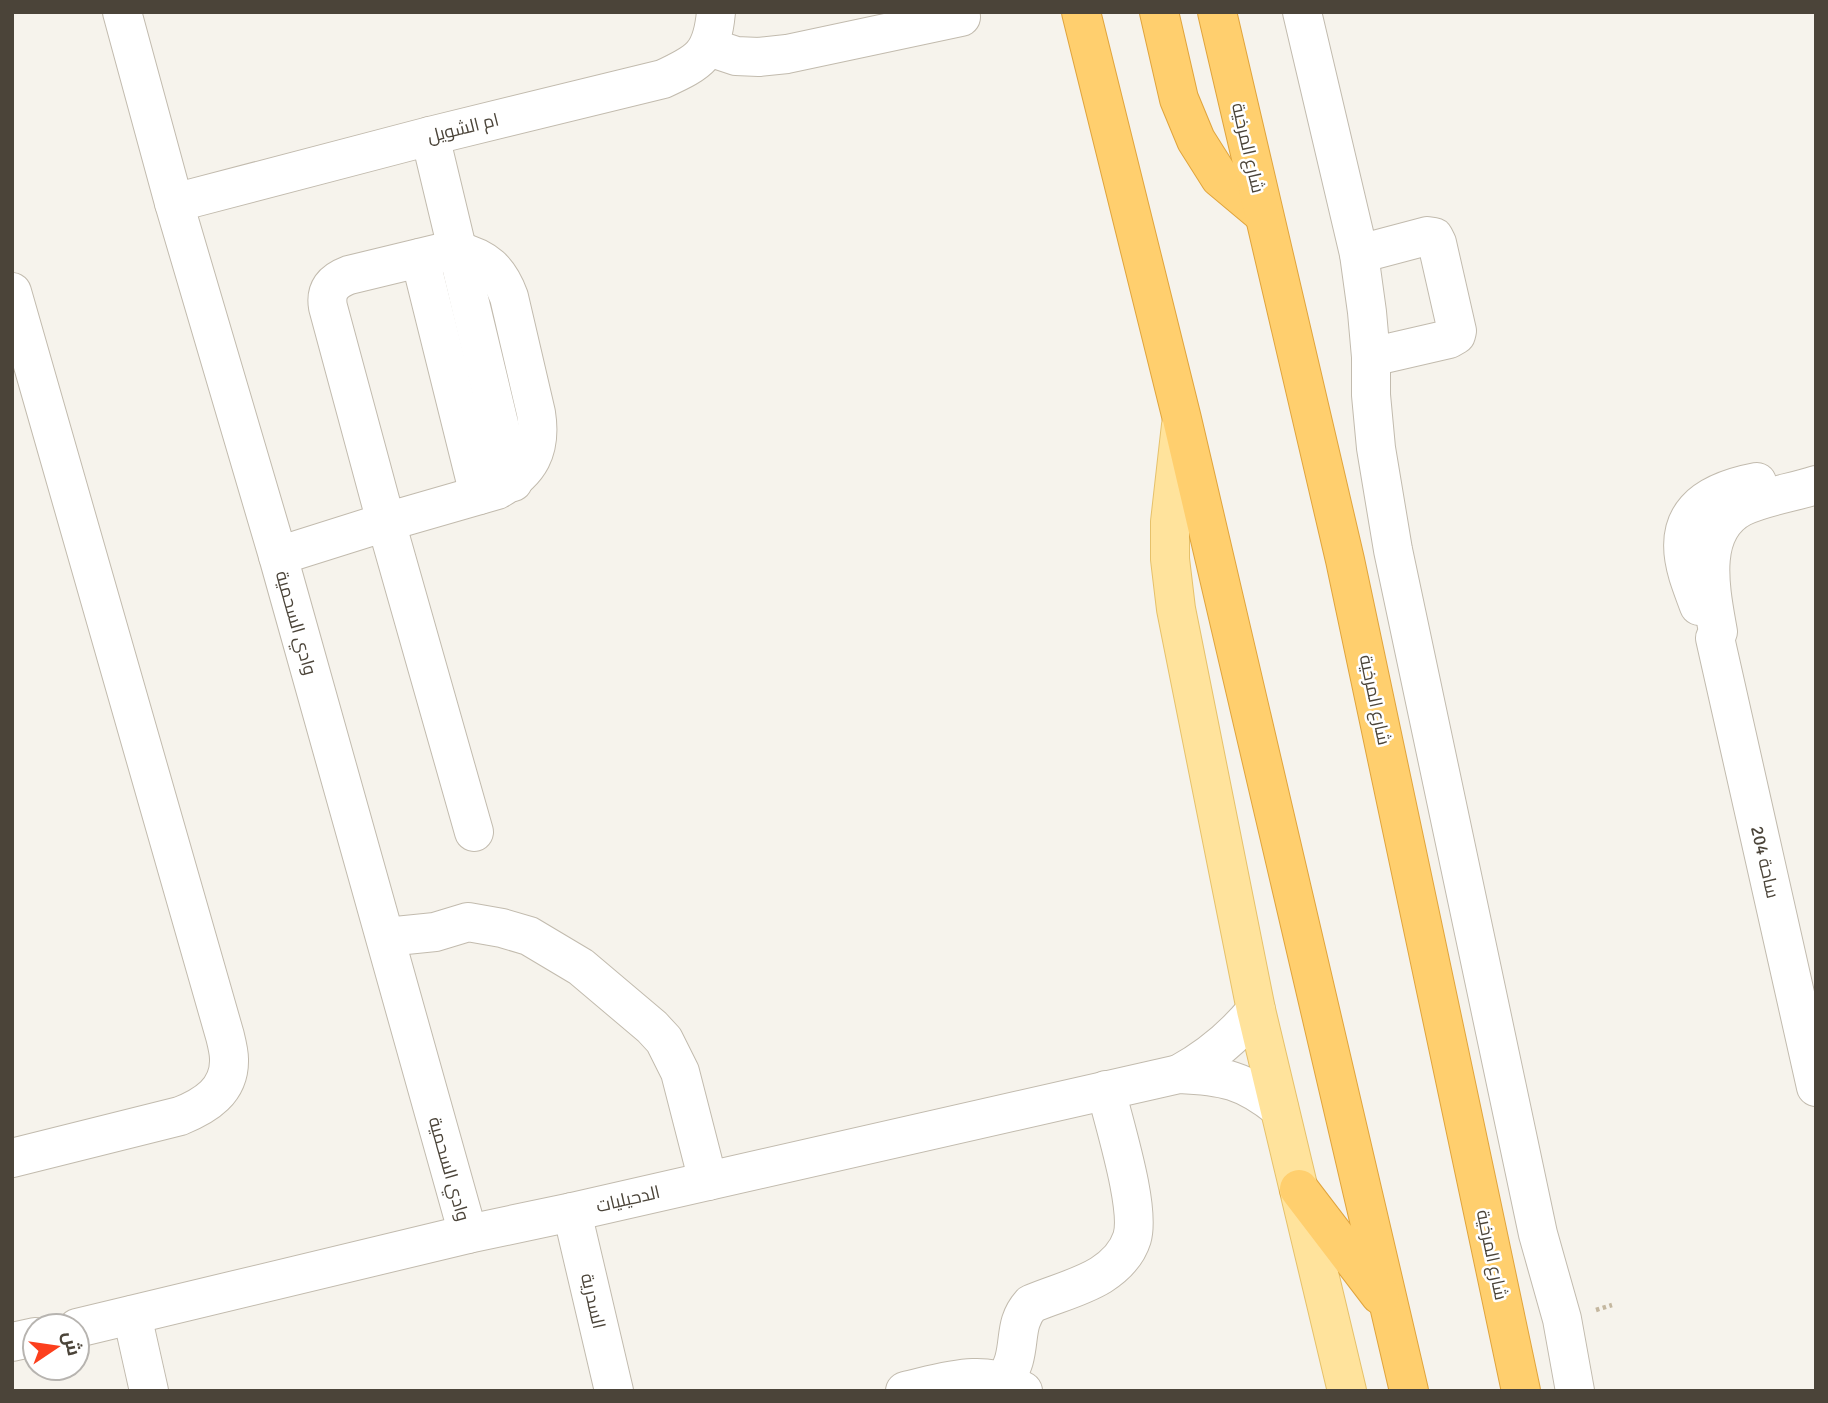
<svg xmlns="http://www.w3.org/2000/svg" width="1828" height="1403" font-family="Signika,Cairo,sans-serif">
  <rect width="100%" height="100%" fill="#f6f3ec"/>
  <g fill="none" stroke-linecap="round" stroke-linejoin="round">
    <defs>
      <g id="minor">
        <polyline points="122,12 174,203 278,556 468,1234"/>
        <polyline points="1302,12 1359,254 1367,312 1371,357 1371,395 1376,448 1393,550 1538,1234 1562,1319 1575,1391"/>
        <polyline points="709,47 736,56 759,57 787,54 961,17"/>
        <polyline points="430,136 513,482"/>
        <path d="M174 203 430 136 663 79C700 62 712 55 716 12"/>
        <path d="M457 251C486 258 499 270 509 297L536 413C542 450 530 472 497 490L386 522 328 307C325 290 333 281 349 275L444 252Z"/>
        <polyline points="1359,254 1427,236 1434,237 1437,243 1457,331 1456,335 1449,339 1371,357"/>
        <polyline points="420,258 479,495"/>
        <path d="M12 292 225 1036C227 1044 229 1052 229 1059 230 1091 205 1106 180 1116L12 1158"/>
        <path d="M1816 485C1792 493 1765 496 1742 507 1697 530 1711 592 1718 632L1715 638 1816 1087"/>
        <polyline points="278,556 386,522 474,832"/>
        <path d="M1699 606C1695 595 1691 585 1688 575 1670 515 1704 492 1757 482"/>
        <polyline points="386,937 435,932 468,922 502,928 529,936 581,967 652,1027 664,1040 680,1072 708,1181"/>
        <path d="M1179 1074C1210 1057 1234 1037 1256 1010"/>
        <polyline points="572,1212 614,1391"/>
        <polyline points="132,1315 149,1391"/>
        <path d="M77 1328 468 1234 572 1212 1179 1074C1224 1076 1244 1080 1279 1108"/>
        <polyline points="12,1342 35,1337"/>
        <path d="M1005 1382C1008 1375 1012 1367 1014 1360 1020 1338 1015 1322 1031 1304 1054 1294 1080 1288 1101 1275 1115 1266 1127 1254 1132 1238 1141 1208 1114 1124 1106 1090"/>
        <path d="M905 1391C945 1382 986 1367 1023 1391"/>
      </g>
      <polyline id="major" points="1181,425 1170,522 1170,559 1176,609 1256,1010 1347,1391"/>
      <g id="highway">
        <polyline points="1081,12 1182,419 1409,1391"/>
        <polyline points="1159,12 1179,99 1196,140 1220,178 1263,214"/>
        <polyline points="1217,12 1345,560 1521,1391"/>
        <polyline points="1299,1189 1380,1295"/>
      </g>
    </defs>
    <use href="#minor" stroke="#c2bbae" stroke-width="40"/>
    <use href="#major" stroke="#e6c16a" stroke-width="40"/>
    <use href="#highway" stroke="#e0a43c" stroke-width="40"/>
    <polyline stroke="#c4b79f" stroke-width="4.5" stroke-dasharray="3.5 3.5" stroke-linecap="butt" points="1596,1310 1612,1305"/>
    <use href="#minor" stroke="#fff" stroke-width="38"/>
    <use href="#major" stroke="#ffe39c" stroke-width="38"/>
    <use href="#highway" stroke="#ffcf6e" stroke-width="38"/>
  </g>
  <g text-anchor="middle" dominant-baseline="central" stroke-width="5" stroke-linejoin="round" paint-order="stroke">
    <g font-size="18" fill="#4b4439" stroke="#fff">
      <text transform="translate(463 128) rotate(-14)">ام الشويل</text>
      <text transform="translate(1248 148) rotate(77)">شارع المرخية</text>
      <text transform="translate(296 623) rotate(74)">وادي السحمية</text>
      <text transform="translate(1375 700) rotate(78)">شارع المرخية</text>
      <text transform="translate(1765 862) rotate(77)">ساحة 204</text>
      <text transform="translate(449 1169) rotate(74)">وادي السحمية</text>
      <text transform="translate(628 1199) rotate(-13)">الدحيليات</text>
      <text transform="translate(1492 1255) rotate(78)">شارع المرخية</text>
      <text transform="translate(593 1301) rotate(77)">السدرية</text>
    </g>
  </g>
  <rect width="1828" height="1403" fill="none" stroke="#4b4439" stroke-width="28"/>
  <g transform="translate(56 1347) rotate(77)"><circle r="33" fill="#ffffff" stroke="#b7b4b0" stroke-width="2"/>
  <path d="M0-5L12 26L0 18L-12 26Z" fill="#fc3f1d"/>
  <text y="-10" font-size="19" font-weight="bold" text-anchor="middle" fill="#4b4439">ش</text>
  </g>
</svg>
